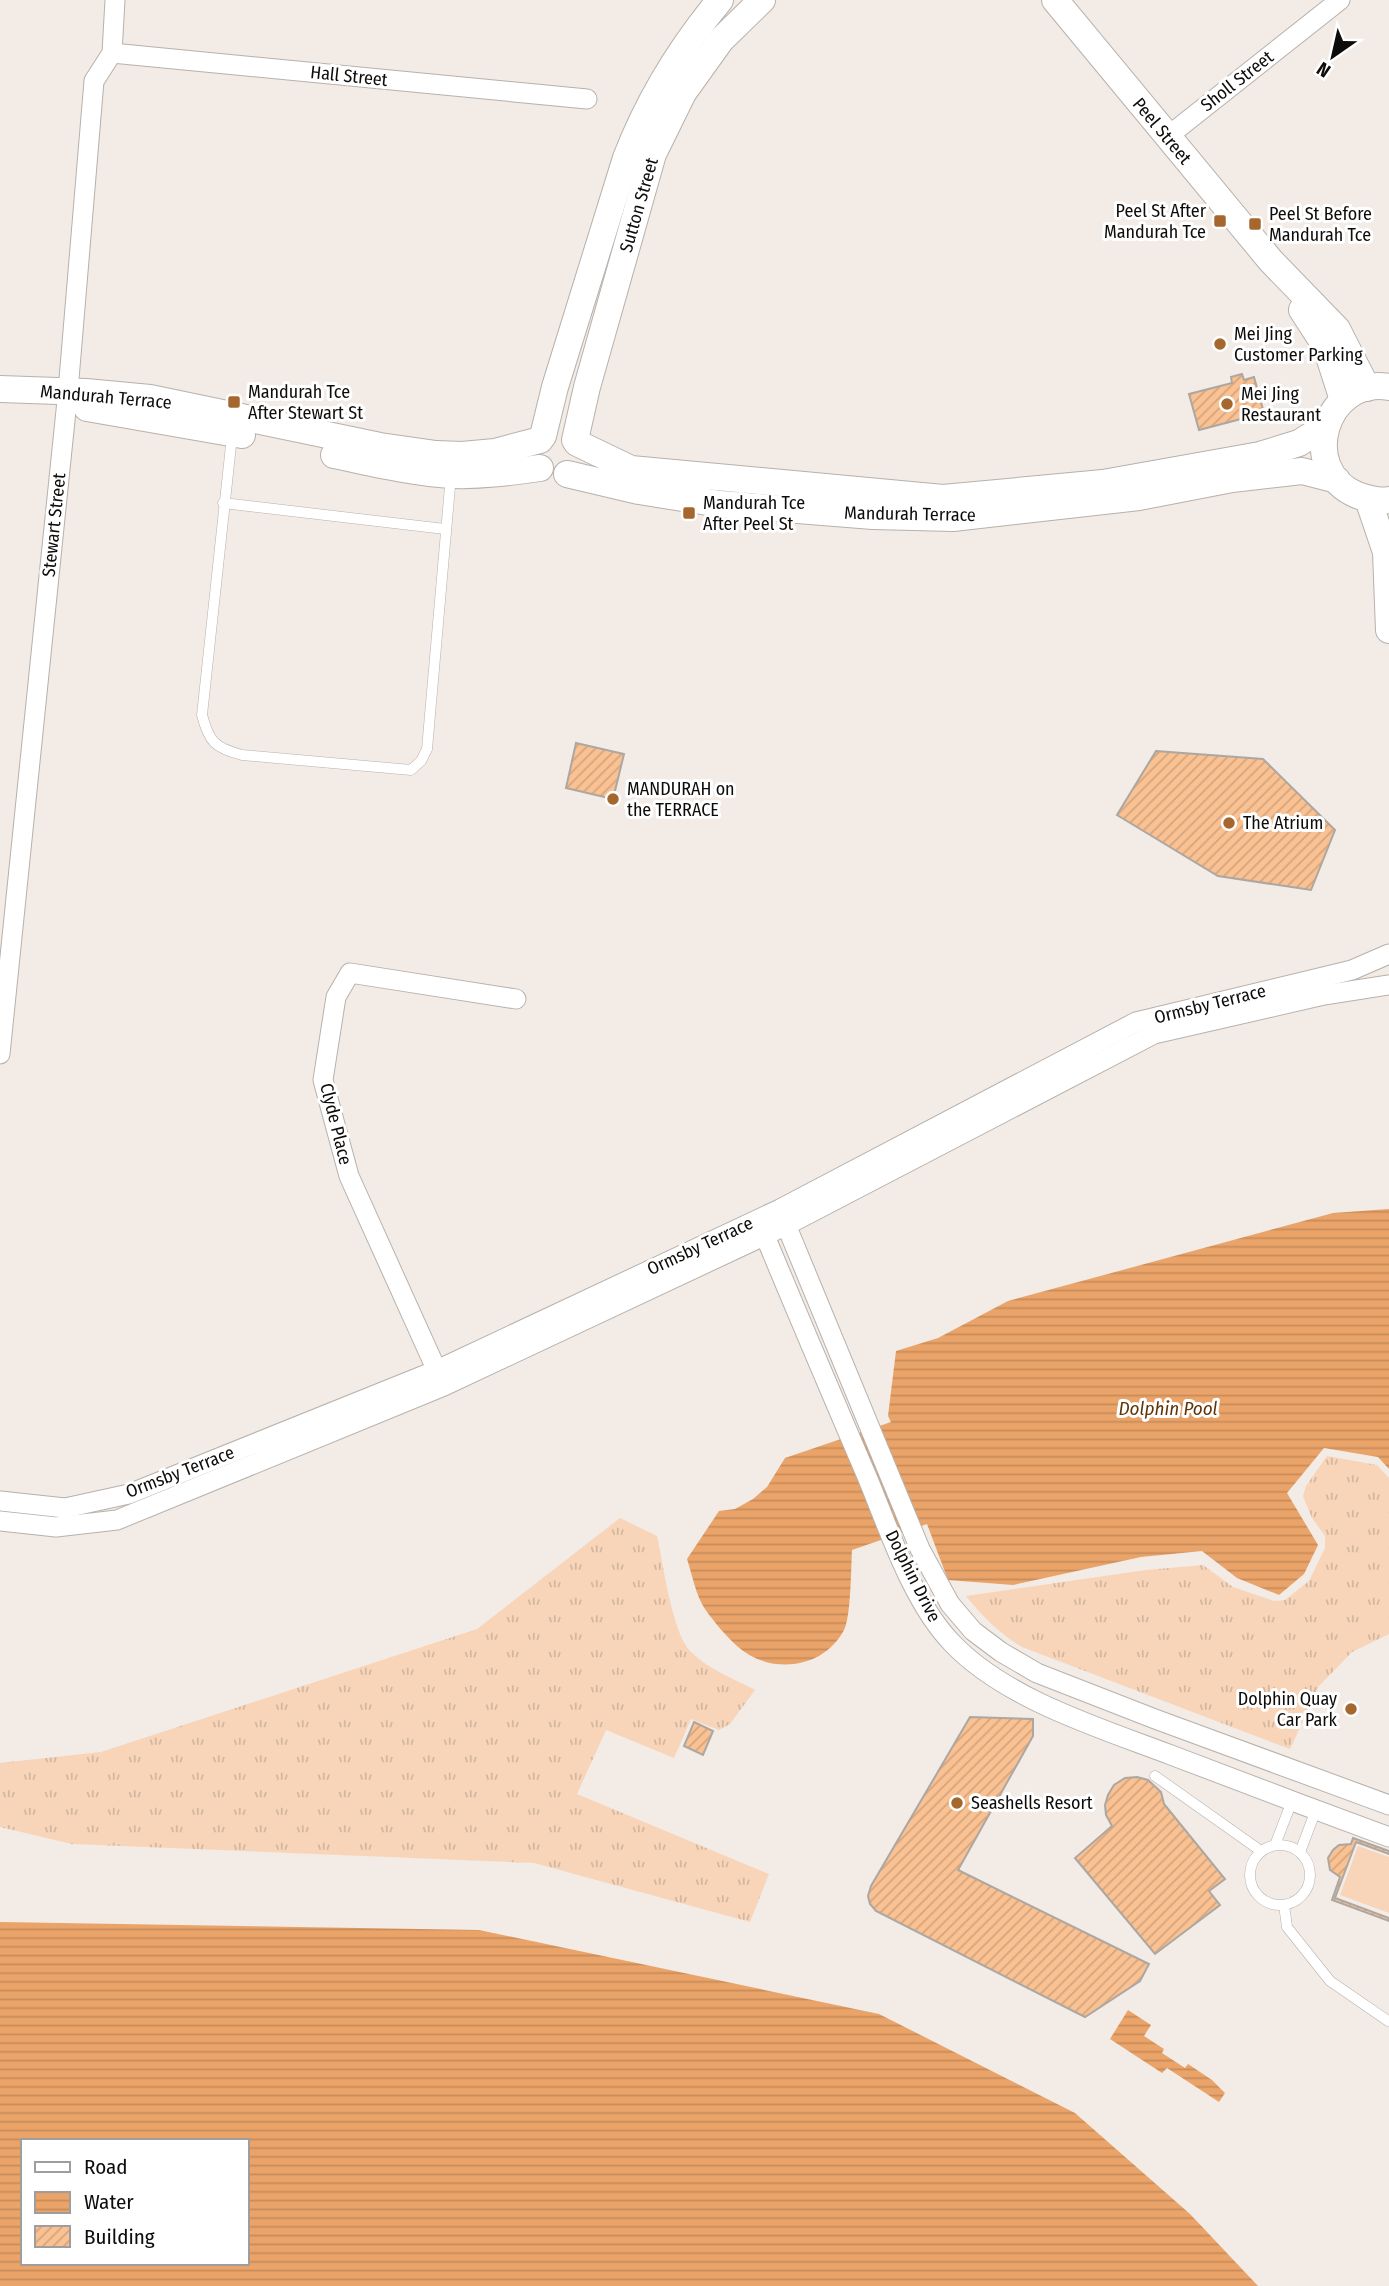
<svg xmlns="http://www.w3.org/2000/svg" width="1389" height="2286" font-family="'Fira Sans Condensed',sans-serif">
  <defs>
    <pattern id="grass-tufts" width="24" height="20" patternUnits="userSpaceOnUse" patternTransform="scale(1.75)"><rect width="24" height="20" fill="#f8d5b9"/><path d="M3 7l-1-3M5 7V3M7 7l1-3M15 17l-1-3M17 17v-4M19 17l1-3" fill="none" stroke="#d3b69e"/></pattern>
    <pattern id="water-rules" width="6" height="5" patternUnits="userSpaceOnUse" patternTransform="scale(1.75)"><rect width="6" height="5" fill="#eaa469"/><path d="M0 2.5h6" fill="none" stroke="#c88c5a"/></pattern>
    <pattern id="building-hatch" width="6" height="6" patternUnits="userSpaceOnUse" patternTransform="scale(1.75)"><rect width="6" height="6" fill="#fac192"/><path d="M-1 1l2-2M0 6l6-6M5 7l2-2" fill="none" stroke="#d5a57d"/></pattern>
  </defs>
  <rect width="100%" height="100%" fill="#f2ebe6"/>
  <g fill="url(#grass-tufts)">
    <path d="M1327 1456 1377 1465 1389 1478V1634L1352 1652 1319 1686 1290 1749 1022 1647C999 1633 983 1617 966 1596L1146 1570 1203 1565 1233 1587 1274 1601 1285 1600 1309 1581 1325 1548V1536L1312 1518 1303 1496 1306 1486Z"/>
    <path d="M620 1518 657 1536C663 1563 672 1632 690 1651 707 1669 733 1678 755 1690L730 1724 719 1730 691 1719 674 1758 606 1730 577 1794 769 1874 750 1922 534 1863 72 1844 0 1827V1763L101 1752 477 1629Z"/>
  </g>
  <polygon fill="#f8d5b9" points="1358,1846 1389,1857 1389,1913 1340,1895"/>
  <g fill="url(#water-rules)" fill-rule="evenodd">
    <path d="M1389 1209V1469L1378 1457 1324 1448 1287 1493 1318 1545 1304 1574 1279 1595 1237 1578 1202 1551 1141 1557 1013 1585 948 1580 927 1524 852 1550C851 1568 851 1617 844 1630 823 1670 769 1675 737 1646 726 1636 714 1622 705 1609 696 1596 692 1574 687 1559L719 1511 735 1509 753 1499 767 1487 785 1458 891 1422 888 1416 896 1351 938 1338 1008 1301 1333 1213Z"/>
    <path d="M0 1922 479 1930 879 2014 1075 2113 1190 2214 1258 2286H0ZM23 2141H247V2263H23Z"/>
    <polygon points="1128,2010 1151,2025 1144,2036 1164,2049 1162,2053 1185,2068 1188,2064 1212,2080 1225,2093 1219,2102 1167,2068 1162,2073 1110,2039"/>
  </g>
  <g fill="url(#building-hatch)" stroke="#ada7a2" stroke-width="2">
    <polygon points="1242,374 1244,380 1254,377 1264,413 1199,430 1189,394 1232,383 1231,377"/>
    <polygon points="576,743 624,754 613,799 566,788"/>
    <polygon points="1156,751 1263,759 1335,830 1311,890 1218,876 1117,815"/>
    <polygon points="970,1717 1033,1719 1033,1736 958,1870 1149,1964 1140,1981 1085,2017 876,1911 870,1904 868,1896 871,1886"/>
    <polygon points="694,1722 713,1731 703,1755 684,1746"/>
    <polygon points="1137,1777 1148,1780 1161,1792 1164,1804 1225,1879 1209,1891 1220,1905 1155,1954 1075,1858 1112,1826 1106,1815 1105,1805 1108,1795 1114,1785 1125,1778"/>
    <polygon points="1353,1838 1389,1851 1389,1854 1356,1842 1335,1898 1389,1918 1389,1921 1332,1900 1340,1877 1330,1870 1328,1858 1333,1850 1339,1845 1351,1844"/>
  </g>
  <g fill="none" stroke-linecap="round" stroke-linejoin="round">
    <defs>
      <g id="lane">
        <path d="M232 436 202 715C209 742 215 748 242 755L411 770 421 761 427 749 451 475"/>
        <polyline points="223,503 445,529"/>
        <polyline points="1155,1776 1261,1851"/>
        <polyline points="1275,1845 1292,1801"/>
        <circle cx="1280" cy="1875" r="30"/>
        <polyline points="1300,1852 1316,1810"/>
        <polyline points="1284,1905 1287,1927 1330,1981 1388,2021"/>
      </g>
      <g id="street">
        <polyline points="112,53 587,99"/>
        <polyline points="1167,137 1340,0"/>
        <polyline points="0,1054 68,391 94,81 112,53 115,0"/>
        <polyline points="782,1215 920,1549 950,1604 973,1631 1001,1652 1037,1673 1155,1719 1389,1805"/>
        <path d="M761 1226C796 1311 832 1395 868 1479 889 1530 913 1603 952 1643 1005 1699 1100 1728 1171 1755 1244 1783 1316 1810 1389 1837"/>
        <polyline points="442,1382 349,1176 323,1080 336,997 350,973 516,999"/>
        <polyline points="0,1501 65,1508 129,1494 437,1370 780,1209 1136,1022 1352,970 1389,954"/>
        <polyline points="0,1521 56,1527 117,1520 444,1386 787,1225 1154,1034 1324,995 1389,985"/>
      </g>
      <g id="secondary">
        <polyline points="1055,0 1271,261 1337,329 1367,388"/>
        <polyline points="1302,310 1326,347 1343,400"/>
        <path d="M1389 387C1325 376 1297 470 1357 495 1368 499 1378 502 1389 500"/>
        <polyline points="0,389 86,392 150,398 380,446 436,454 462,455 495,452 540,440"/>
        <polyline points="87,408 242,435"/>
        <path d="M543 436 555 387 626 158C648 101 681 47 720 0"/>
        <polyline points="575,440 587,387 653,154 683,93 721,40 762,0"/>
        <polyline points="577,443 631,469 943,498 1103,483 1260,455 1299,443 1326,426"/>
        <path d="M334 455C373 463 413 473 453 475 482 476 511 472 540 468"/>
        <polyline points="567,474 639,491 720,504 873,516 953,518 1139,497 1232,479 1302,471 1337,480"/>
        <polyline points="1368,499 1386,552 1389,630"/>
      </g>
    </defs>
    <use href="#lane" stroke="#b7b1ac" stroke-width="11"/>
    <use href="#street" stroke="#b7b1ac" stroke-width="21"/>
    <use href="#secondary" stroke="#b7b1ac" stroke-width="28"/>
    <use href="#lane" stroke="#fff" stroke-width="10"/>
    <use href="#street" stroke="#fff" stroke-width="19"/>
    <use href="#secondary" stroke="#fff" stroke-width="26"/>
  </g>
  <g fill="#a5672d" stroke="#fff" stroke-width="2.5">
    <rect x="1213" y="214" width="14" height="14" rx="3.5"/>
    <rect x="1248" y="217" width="14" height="14" rx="3.5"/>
    <circle cx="1220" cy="344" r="7"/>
    <rect x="227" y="395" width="14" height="14" rx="3.5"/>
    <circle cx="1227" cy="404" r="7"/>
    <rect x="682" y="506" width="14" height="14" rx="3.5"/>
    <circle cx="613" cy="799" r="7"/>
    <circle cx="1229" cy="823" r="7"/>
    <circle cx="1351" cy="1709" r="7"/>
    <circle cx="957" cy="1803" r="7"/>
  </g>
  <g text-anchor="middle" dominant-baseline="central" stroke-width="6" stroke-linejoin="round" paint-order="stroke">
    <g font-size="18" fill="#0e0c0a" stroke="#fff">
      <text transform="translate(349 76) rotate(6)">Hall Street</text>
      <text transform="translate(1237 81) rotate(-38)">Sholl Street</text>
      <text transform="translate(1162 131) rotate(50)">Peel Street</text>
      <text transform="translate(639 205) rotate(-74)">Sutton Street</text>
      <text transform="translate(106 397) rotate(5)">Mandurah Terrace</text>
      <text transform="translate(910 514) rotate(1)">Mandurah Terrace</text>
      <text transform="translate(54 525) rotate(-84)">Stewart Street</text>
      <text transform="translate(1210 1004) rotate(-14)">Ormsby Terrace</text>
      <text transform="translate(336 1124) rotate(76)">Clyde Place</text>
      <text transform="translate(700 1246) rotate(-25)">Ormsby Terrace</text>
      <text transform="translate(180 1472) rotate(-21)">Ormsby Terrace</text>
      <text transform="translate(913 1576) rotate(63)">Dolphin Drive</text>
    </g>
    <g font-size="18" fill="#0e0c0a" stroke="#fff" text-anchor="start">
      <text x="1206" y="211" text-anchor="end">Peel St After<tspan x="1206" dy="21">Mandurah Tce</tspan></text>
      <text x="1269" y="214">Peel St Before<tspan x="1269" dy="21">Mandurah Tce</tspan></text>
      <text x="1234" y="334">Mei Jing<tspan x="1234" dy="21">Customer Parking</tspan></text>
      <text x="248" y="392">Mandurah Tce<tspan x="248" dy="21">After Stewart St</tspan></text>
      <text x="1241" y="394">Mei Jing<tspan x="1241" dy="21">Restaurant</tspan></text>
      <text x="703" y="503">Mandurah Tce<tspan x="703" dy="21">After Peel St</tspan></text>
      <text x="627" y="789">MANDURAH on<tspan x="627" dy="21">the TERRACE</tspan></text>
      <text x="1243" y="823">The Atrium</text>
      <text x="1337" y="1699" text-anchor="end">Dolphin Quay<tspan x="1337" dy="21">Car Park</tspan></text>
      <text x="971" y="1803">Seashells Resort</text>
    </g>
    <g font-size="19" font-style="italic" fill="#613404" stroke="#fff">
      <text x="1168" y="1408">Dolphin Pool</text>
    </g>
  </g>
  <rect x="21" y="2139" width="228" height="126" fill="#ffffff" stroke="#9f9e9d" stroke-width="2"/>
  <rect x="35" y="2162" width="35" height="10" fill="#ffffff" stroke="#9f9e9d" stroke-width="2"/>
  <text x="84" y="2174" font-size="21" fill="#0e0c0a">Road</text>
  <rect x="35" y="2192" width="35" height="21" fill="url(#water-rules)" stroke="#9f9e9d" stroke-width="2"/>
  <text x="84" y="2209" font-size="21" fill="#0e0c0a">Water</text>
  <rect x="35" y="2226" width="35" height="21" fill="url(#building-hatch)" stroke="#9f9e9d" stroke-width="2"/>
  <text x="84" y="2244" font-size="21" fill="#0e0c0a">Building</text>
  <g transform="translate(1333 56) rotate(214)" stroke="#ffffff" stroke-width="5" paint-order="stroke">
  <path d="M0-5L12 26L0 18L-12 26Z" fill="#0e0c0a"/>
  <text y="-10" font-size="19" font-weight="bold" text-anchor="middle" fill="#0e0c0a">N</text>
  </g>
</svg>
